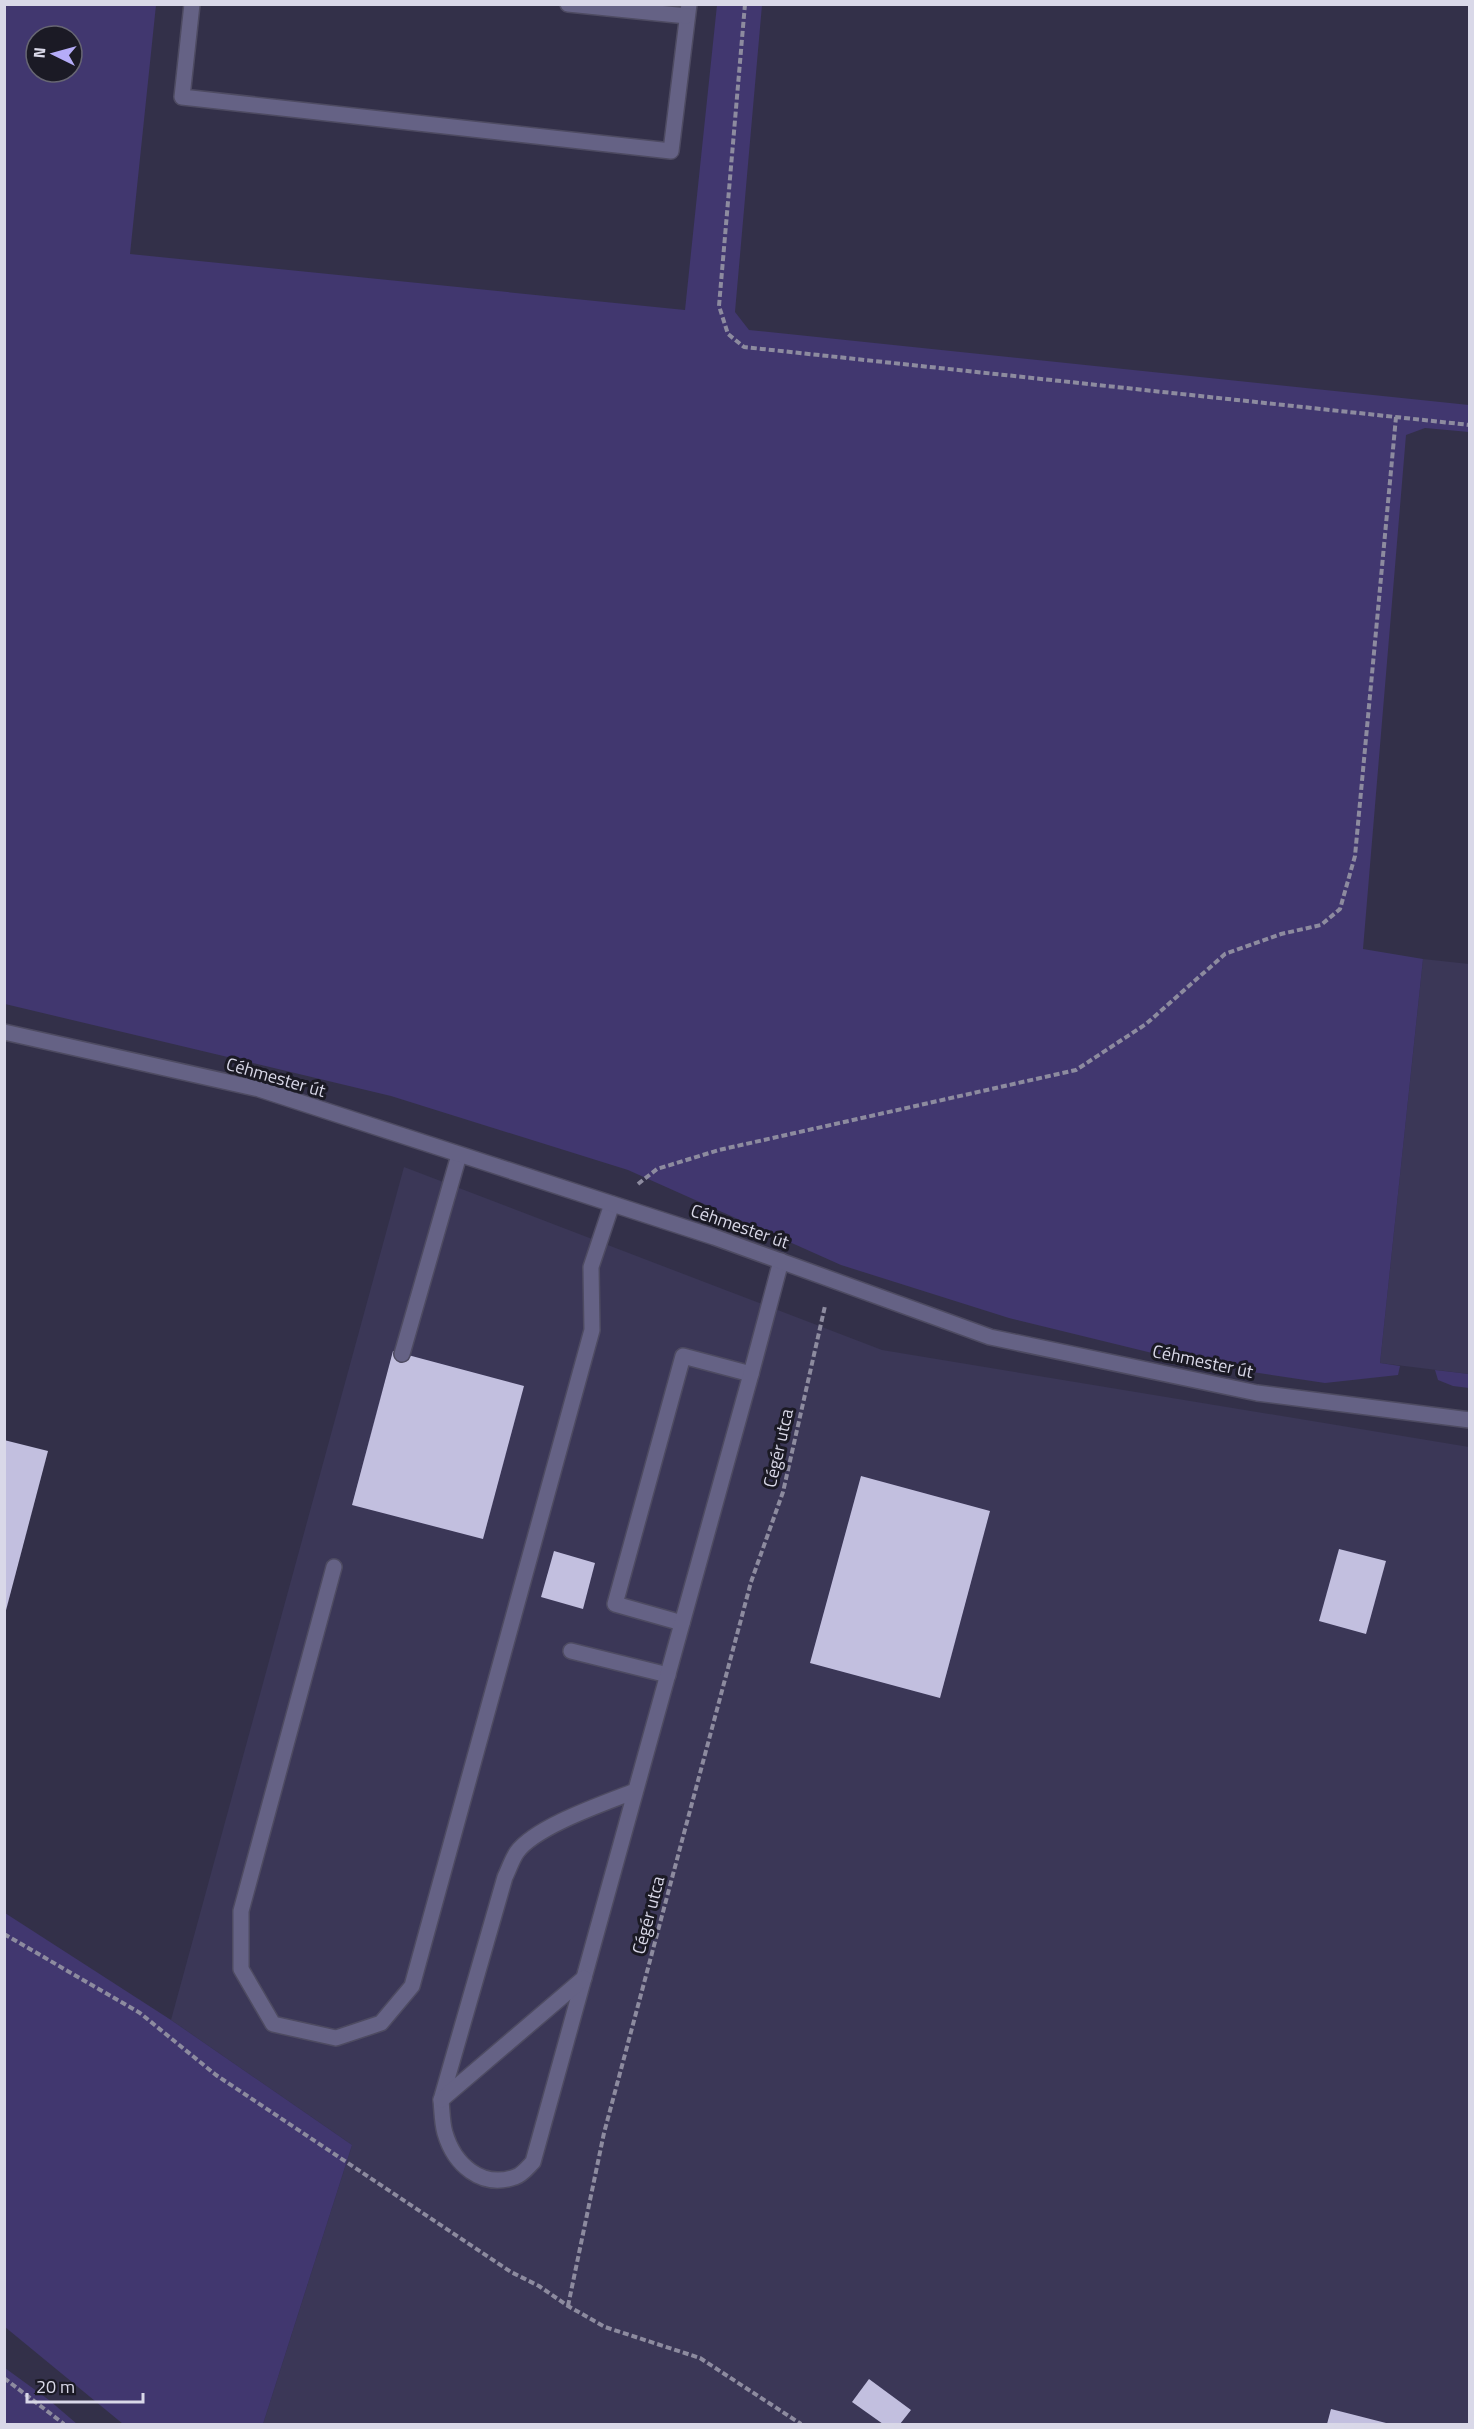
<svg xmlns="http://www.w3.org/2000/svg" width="1474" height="2429" font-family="'Titillium Web',sans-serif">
  <rect width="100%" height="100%" fill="#333049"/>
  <g fill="#3b3757">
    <polygon points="1423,959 1469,964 1469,1374 1380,1363"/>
    <polygon points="404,1167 882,1350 1469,1447 1469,2424 263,2424 352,2145 171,2020"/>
  </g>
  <g fill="#41376f" fill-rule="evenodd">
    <path d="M5 4 156 5 130 254 685 310 717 5H762L735 312 749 330 1469 405V432L1425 428 1406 435 1363 949 1423 959 1380 1363 1400 1366 1398 1375 1325 1383 1193 1363 1009 1318 841 1265 628 1170 391 1096 5 1004ZM36 36H72V72H36Z"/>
    <polygon points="1435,1370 1469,1374 1469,1388 1453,1386 1438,1380"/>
    <polygon points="5,1913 171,2020 352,2145 263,2424 123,2424 5,2327"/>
    <polygon points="5,2368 49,2400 77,2424 5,2424"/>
  </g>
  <g fill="#c2bfdf">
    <polygon points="393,1351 524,1386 483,1539 352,1505"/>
    <polygon points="4,1440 48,1451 5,1614 4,1614"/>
    <polygon points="861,1476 990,1511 940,1698 810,1663"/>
    <polygon points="1339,1549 1386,1561 1366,1634 1319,1621"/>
    <polygon points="554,1551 595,1563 583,1609 541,1597"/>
    <polygon points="869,2379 911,2410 900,2424 883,2424 852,2402"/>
    <polygon points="1331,2409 1390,2424 1327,2424"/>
  </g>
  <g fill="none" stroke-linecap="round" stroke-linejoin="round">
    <defs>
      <g id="service">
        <polyline points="192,4 182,97 671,151 689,4"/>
        <polyline points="568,4 687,16"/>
        <polyline points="402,1354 459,1155"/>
        <polyline points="334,1567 241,1911 241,1969 273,2024 336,2038 381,2023 412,1986 592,1330 591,1267 612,1204"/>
        <polyline points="682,1623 615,1604 683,1356 751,1374"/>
        <polyline points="571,1651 668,1675"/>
        <path d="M635 1791C605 1803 536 1826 517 1852 512 1859 509 1869 505 1877L441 2100C442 2110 442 2123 445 2133 454 2164 481 2189 515 2177 522 2175 528 2167 533 2162L751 1374 781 1261"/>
        <polyline points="441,2100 584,1978"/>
      </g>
      <polyline id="minor" points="4,1032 259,1089 714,1237 990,1337 1257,1393 1470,1420"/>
    </defs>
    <use href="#service" stroke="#4e4b62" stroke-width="18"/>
    <use href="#minor" stroke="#4e4b62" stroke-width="18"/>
    <g stroke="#8d8b9f" stroke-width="4" stroke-dasharray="6 3" stroke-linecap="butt">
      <polyline points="745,4 719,306 728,334 744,347 1470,425"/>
      <polyline points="638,1184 657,1169 719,1150 1076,1070 1146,1024 1225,954 1281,934 1321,925 1340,909 1355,856 1396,417"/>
      <polyline points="4,1934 140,2013 216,2075 511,2272 539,2286 568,2306 605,2327 700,2358 801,2424"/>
      <polyline points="568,2306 604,2133 751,1582 783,1492 825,1306"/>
      <polyline points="4,2378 64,2424"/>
    </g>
    <use href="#service" stroke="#656285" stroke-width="15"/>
    <use href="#minor" stroke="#656285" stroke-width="15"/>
  </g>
  <g text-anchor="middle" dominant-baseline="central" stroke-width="6" stroke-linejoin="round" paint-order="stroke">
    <g font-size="18" fill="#d9d8e8" stroke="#1b1a25">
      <text transform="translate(276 1077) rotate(16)">Céhmester út</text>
      <text transform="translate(740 1226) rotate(19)">Céhmester út</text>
      <text transform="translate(1203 1361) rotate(12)">Céhmester út</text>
      <text transform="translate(778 1448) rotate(-77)">Cégér utca</text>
      <text transform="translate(648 1915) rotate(-75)">Cégér utca</text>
    </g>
  </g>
  <rect width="1474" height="2429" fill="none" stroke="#d9d8e8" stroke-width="12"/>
  <g transform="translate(54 54) rotate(275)"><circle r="28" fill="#1b1a25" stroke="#676673" stroke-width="1.5"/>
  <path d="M0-4.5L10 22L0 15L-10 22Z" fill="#b5acf8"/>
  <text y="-9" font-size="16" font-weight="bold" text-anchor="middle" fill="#d9d8e8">N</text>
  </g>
  <path d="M27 2393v9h116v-9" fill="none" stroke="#d9d8e8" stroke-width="3"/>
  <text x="36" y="2393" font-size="18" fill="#d9d8e8" stroke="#1b1a25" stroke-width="4.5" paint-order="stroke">20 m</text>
</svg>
